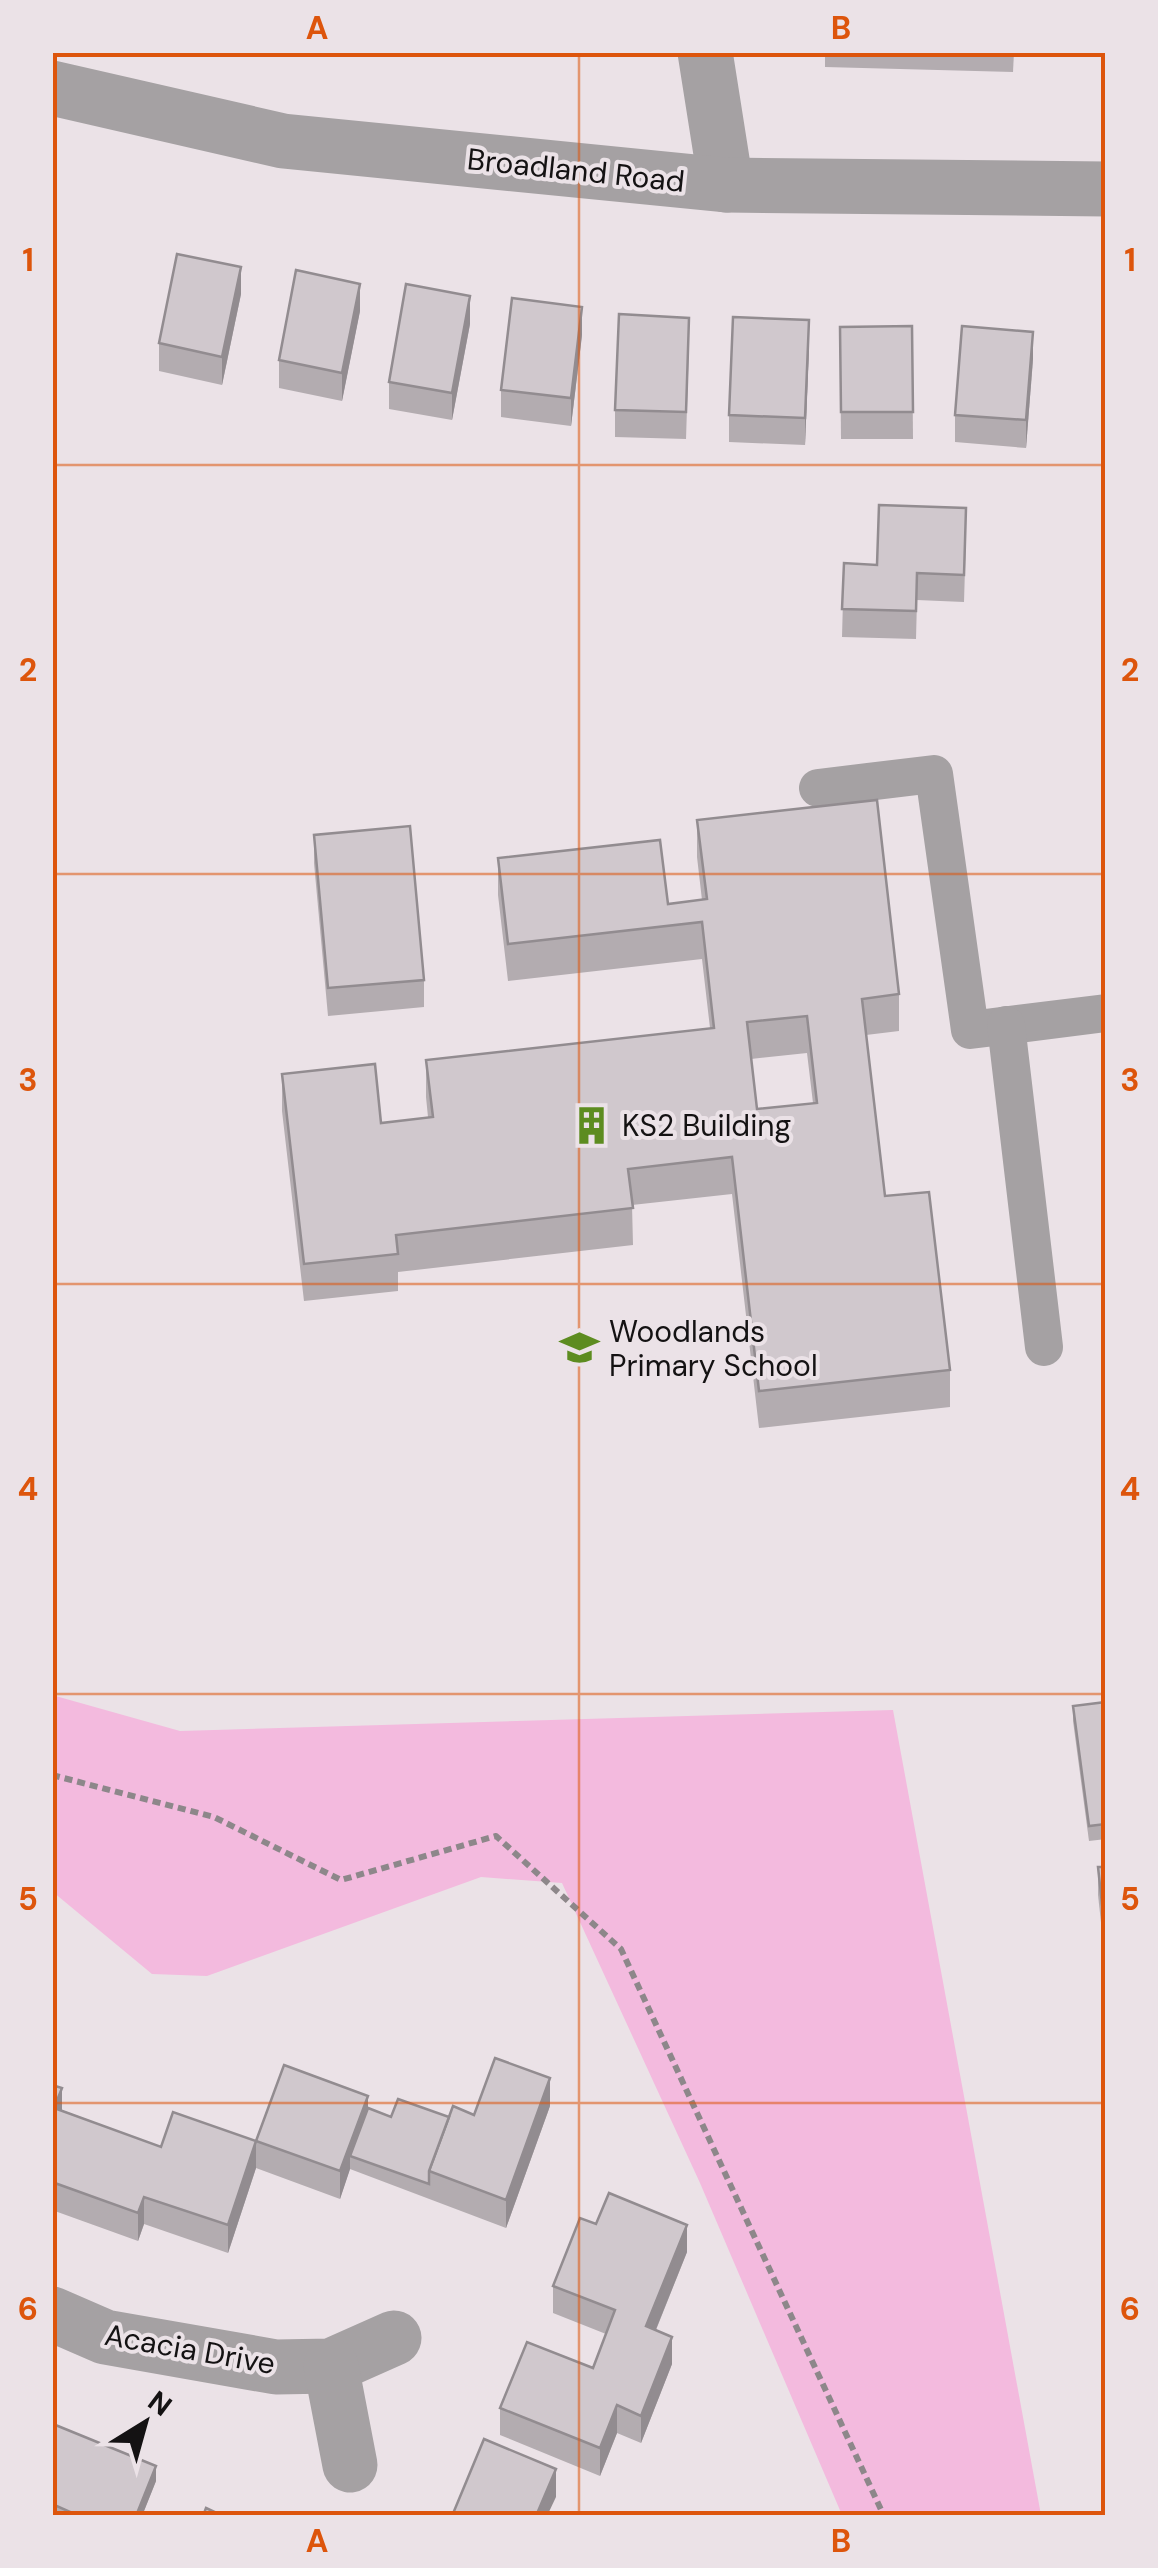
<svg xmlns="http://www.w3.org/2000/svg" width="1158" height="2568" font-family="'DM Sans',sans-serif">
  <rect width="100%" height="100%" fill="#ebe2e7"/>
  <polygon fill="#f3bade" points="52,1695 180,1731 893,1710 1041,2515 842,2515 700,2183 562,1883 481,1877 207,1976 152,1974 53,1892"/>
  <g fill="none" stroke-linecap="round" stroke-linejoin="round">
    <polyline stroke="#8d878a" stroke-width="6" stroke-dasharray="8 5" stroke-linecap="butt" points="52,1775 214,1817 341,1880 496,1836 621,1949 884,2516"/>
    <g stroke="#a5a1a3" stroke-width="38">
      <polyline points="818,788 934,774 970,1030 1106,1013"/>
      <polyline points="1006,1025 1044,1347"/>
    </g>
    <g stroke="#a5a1a3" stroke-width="55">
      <polyline points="705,52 726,185"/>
      <polyline points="52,88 283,141 726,185 1106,189"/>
      <polyline points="52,2314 105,2337 276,2367 331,2366 394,2338"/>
      <polyline points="331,2366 350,2465"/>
    </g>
  </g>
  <g fill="#b3acb0" fill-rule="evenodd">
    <polygon points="825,52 1014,52 1013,72 825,67"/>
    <polygon points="241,294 222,385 159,371 159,343"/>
    <polygon points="360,311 342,401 279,388 279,360"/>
    <polygon points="470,324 452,420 389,409 389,382"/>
    <polygon points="912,326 913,439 841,439 840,327"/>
    <polygon points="582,335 571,426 501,417 501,390"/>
    <polygon points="689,345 686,439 615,437 615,410"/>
    <polygon points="809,347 805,445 729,442 729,415"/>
    <polygon points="1033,359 1026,448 955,442 955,415"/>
    <polygon points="966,535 964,602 917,600 916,639 842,637 844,563 877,565"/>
    <path d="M697 820 899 994V1031L866 1035 885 1196 950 1370V1407L759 1428 732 1194 632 1205 633 1245 398 1272V1291L304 1301 282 1111V1074L381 1123 428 1117 426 1097V1060L710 1028 702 959 508 981 498 895V858L668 904 702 900 697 857ZM807 1053 813 1103 757 1109 751 1059Z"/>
    <polygon points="314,835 424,980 424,1007 328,1016 314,863"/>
    <polygon points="1106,1702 1106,1839 1089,1841 1073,1721 1073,1706"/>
    <polygon points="1098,1867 1106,1867 1106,1968 1098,1895"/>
    <polygon points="52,2085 62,2110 161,2147 256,2141 368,2108 391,2117 449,2117 550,2106 506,2228 350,2169 340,2199 256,2168 228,2253 144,2224 138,2241 52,2210"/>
    <polygon points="596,2224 687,2252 656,2330 672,2364 641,2443 617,2433 600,2476 500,2435 500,2408 593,2368 606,2334 553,2313 553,2286"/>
    <polygon points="52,2426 156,2481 142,2516 52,2516"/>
  </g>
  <g fill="#928c90">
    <polygon points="241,267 241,294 222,385 222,357"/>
    <polygon points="360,284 360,311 342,401 342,373"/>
    <polygon points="470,296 470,324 452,420 452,393"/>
    <polygon points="582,307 582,335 571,426 571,398"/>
    <polygon points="809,320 809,347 805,445 805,418"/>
    <polygon points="1033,332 1033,359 1026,448 1026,420"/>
    <polygon points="550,2078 550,2106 506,2228 506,2200"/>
    <polygon points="62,2088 62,2116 54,2108"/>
    <polygon points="368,2096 368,2123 350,2156 350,2169 340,2199 340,2171"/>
    <polygon points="256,2141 256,2168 228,2253 228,2225"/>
    <polygon points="144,2197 144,2224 138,2241 138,2213"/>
    <polygon points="687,2225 687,2252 646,2354 646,2326"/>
    <polygon points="672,2337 672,2364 641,2443 641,2416"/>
    <polygon points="617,2405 617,2433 600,2476 600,2448"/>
    <polygon points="156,2466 156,2481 142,2516 136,2516"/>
    <polygon points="556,2469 556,2497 547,2516 536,2516"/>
  </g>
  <g fill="#d0c8cd" stroke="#928c90" stroke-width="2.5" fill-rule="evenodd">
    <polygon points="177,254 241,267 222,357 159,343"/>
    <polygon points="296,270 360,284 342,373 279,360"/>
    <polygon points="406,284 470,296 452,393 389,382"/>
    <polygon points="512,298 582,307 571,398 501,390"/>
    <polygon points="619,314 689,318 686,412 615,410"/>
    <polygon points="733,317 809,320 805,418 729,415"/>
    <polygon points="912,326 913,412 841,412 840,327"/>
    <polygon points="962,326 1033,332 1026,420 955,415"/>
    <polygon points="879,505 966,508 964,575 917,573 916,611 842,609 844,563 877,565"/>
    <path d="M877 800 899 994 862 999 885 1196 929 1192 950 1370 759 1391 732 1157 628 1169 633 1208 396 1235 398 1254 304 1264 282 1074 375 1064 381 1123 433 1117 426 1060 714 1028 702 922 508 944 498 858 660 840 668 904 707 899 697 820ZM807 1016 817 1103 757 1109 747 1022Z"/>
    <polygon points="410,826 424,980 328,988 314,835"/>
    <polygon points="1106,1702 1106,1824 1089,1826 1073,1706"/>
    <polygon points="1098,1867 1106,1867 1106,1941"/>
    <polygon points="495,2058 550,2078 506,2200 429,2171 453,2106 474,2115"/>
    <polygon points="284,2065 368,2096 340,2171 256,2141"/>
    <polygon points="52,2085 62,2088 54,2108 161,2147 173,2112 256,2141 228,2225 144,2197 138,2213 52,2182"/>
    <polygon points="398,2099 449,2117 429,2171 429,2184 350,2156 368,2108 391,2117"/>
    <polygon points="609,2193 687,2225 646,2326 672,2337 641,2416 617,2405 600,2448 500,2408 527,2342 593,2368 615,2310 553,2286 580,2218 596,2224"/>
    <polygon points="53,2424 156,2466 136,2516 79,2516 52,2504"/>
    <polygon points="484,2439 556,2469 536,2516 452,2516"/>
    <polygon points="206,2508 223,2516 203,2516"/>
  </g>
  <path fill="none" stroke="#dd550c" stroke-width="2.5" stroke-opacity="0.55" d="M579 52V2516M52 465H1106M52 874H1106M52 1284H1106M52 1694H1106M52 2103H1106"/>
  <defs>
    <symbol id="building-bare" viewBox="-9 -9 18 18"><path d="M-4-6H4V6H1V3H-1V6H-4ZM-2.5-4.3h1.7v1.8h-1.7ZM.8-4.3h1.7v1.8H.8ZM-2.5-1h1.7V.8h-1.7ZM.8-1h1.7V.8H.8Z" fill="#5d8c20" stroke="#ebe2e7" stroke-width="2.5" paint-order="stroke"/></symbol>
    <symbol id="school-bare" viewBox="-9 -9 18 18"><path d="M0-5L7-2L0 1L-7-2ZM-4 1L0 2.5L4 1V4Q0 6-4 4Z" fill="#5d8c20" stroke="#ebe2e7" stroke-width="2.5" paint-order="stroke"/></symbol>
  </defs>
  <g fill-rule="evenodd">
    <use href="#building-bare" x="564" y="1098" width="55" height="55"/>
    <use href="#school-bare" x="552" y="1320" width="55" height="55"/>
  </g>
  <g text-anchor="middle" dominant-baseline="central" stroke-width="8" stroke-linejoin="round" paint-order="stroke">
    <g font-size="30" fill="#141213" stroke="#ebe2e7">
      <text transform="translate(576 170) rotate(6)">Broadland Road</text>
      <text transform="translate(190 2349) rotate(10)">Acacia Drive</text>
    </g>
    <g font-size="30" fill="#141213" stroke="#ebe2e7" text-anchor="start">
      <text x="622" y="1125">KS2 Building</text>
      <text x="609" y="1331">Woodlands<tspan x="609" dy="34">Primary School</tspan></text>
    </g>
  </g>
  <rect width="1158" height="2568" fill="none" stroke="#ebe2e7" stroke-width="110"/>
  <g transform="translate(145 2423) rotate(37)" stroke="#ebe2e7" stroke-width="8" paint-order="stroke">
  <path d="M0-8L18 38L0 25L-18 38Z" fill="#141213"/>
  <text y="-15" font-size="28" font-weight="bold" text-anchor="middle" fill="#141213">N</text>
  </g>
  <rect x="55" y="55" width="1048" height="2458" fill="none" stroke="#dd550c" stroke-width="4"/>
  <g font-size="32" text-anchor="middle" font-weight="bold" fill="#dd550c">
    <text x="317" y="39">A</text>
    <text x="841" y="39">B</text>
    <text x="28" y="271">1</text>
    <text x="1130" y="271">1</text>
    <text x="28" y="681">2</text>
    <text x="1130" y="681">2</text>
    <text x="28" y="1091">3</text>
    <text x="1130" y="1091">3</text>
    <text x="28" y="1500">4</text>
    <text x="1130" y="1500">4</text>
    <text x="28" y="1910">5</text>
    <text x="1130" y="1910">5</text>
    <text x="28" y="2320">6</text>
    <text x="1130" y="2320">6</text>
    <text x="317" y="2552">A</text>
    <text x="841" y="2552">B</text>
  </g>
</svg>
